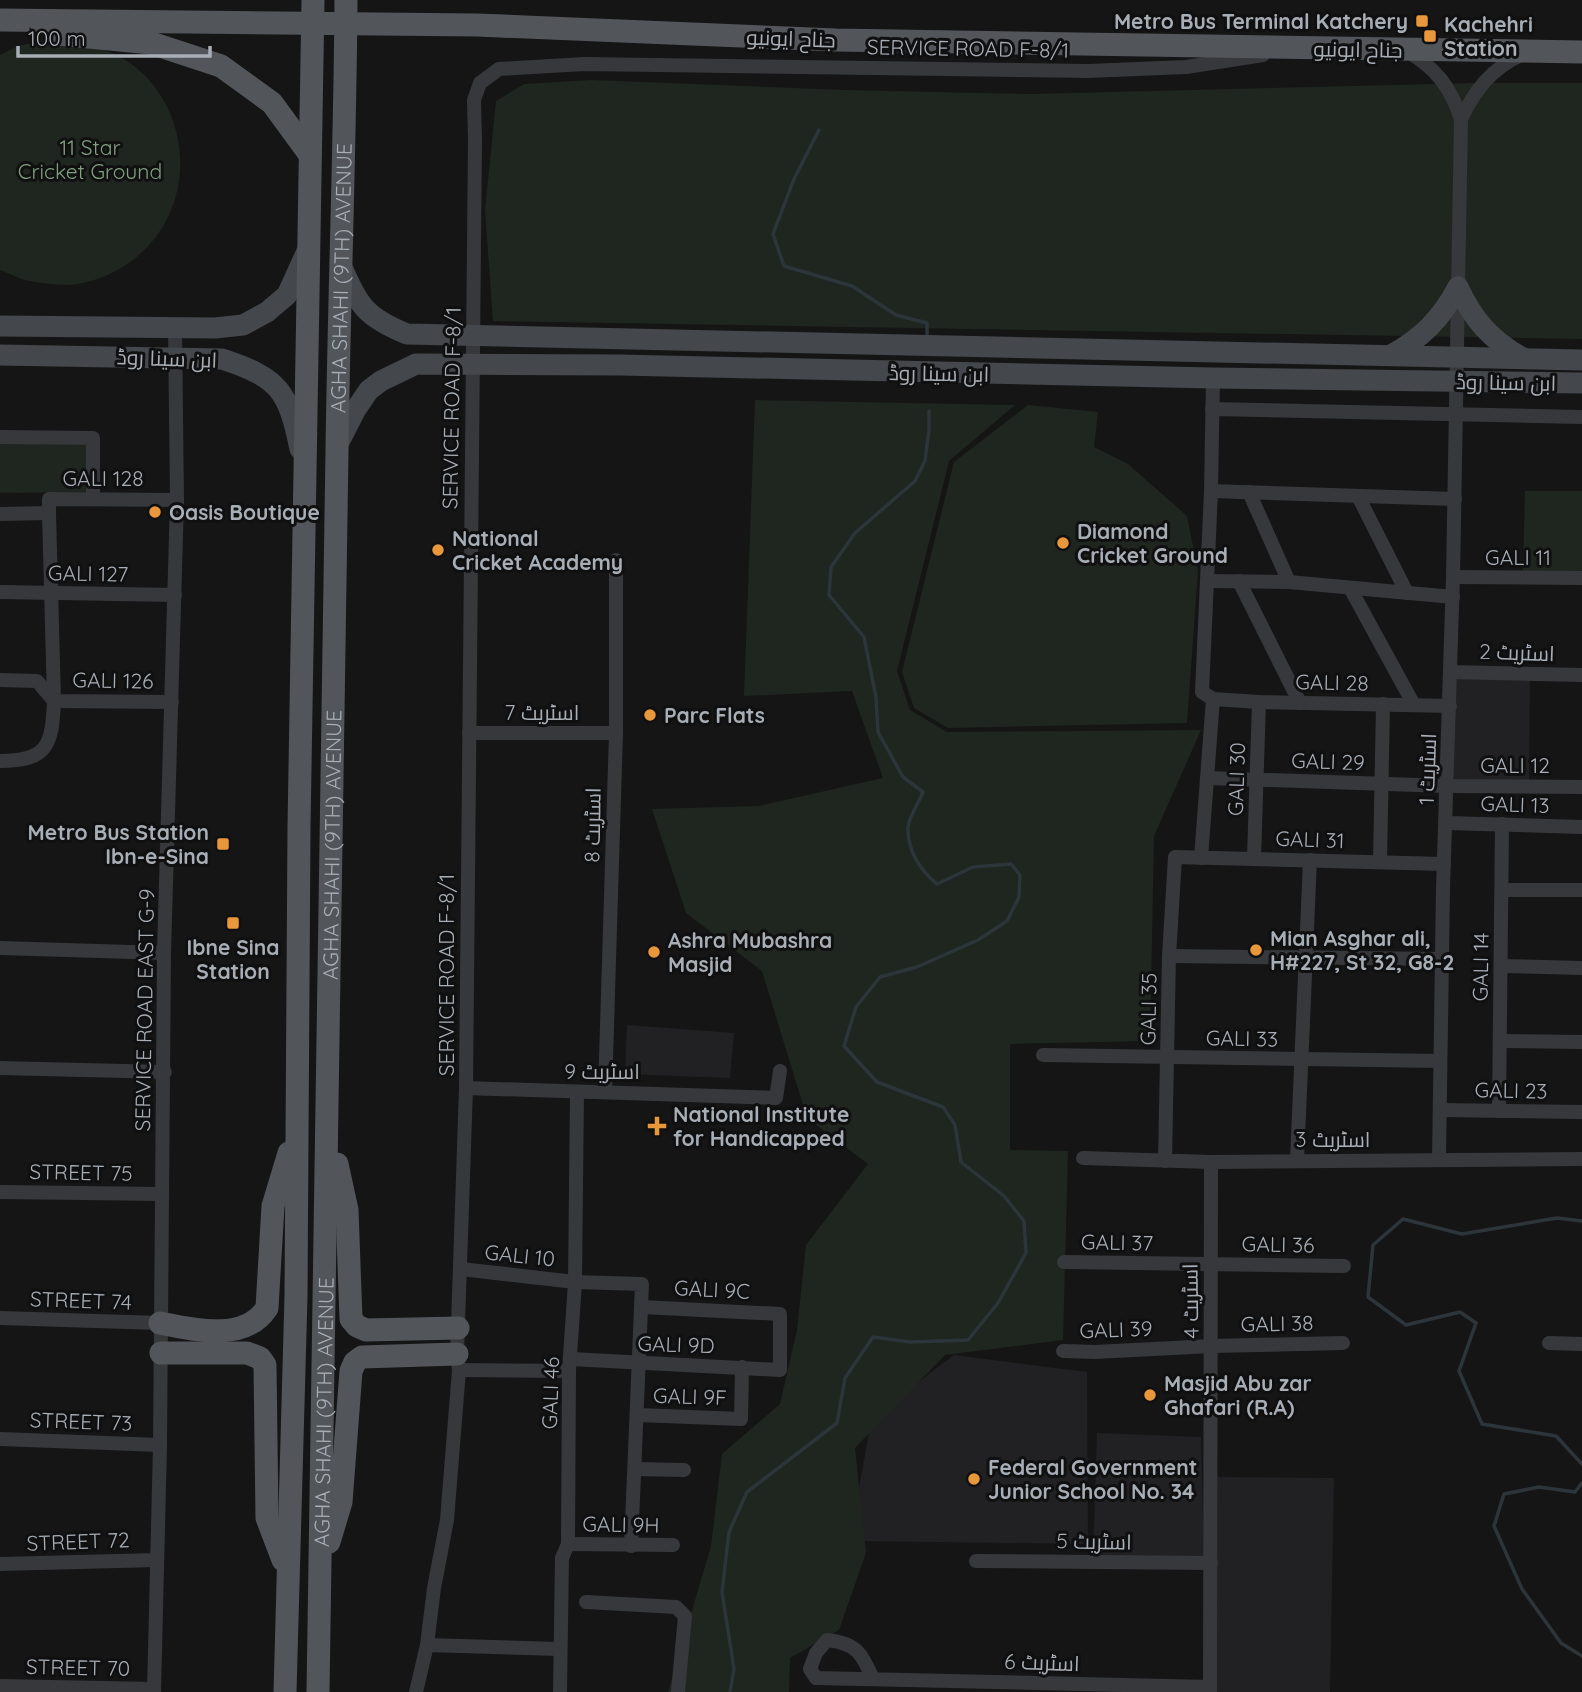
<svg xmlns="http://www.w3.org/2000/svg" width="1582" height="1692" font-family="Quicksand,Cairo,sans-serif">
  <rect width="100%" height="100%" fill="#151516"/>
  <g fill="#212123">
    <polygon points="1454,674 1530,676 1529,784 1449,783"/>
    <polygon points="627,1025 734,1033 730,1078 625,1074"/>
    <polygon points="954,1355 1087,1372 1088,1544 849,1541 872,1417"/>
    <polygon points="1097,1433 1201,1437 1204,1558 1093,1557"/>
    <polygon points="1216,1477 1334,1478 1330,1692 1216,1692"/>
  </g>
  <g fill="#1f261f">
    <path d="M45 40C55 40 67 39 77 41 86 42 94 47 102 49 134 60 157 83 170 113 201 188 159 269 78 284 65 286 48 284 35 282 23 281 11 274 0 270V55L18 46Z"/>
    <polygon points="591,80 844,90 1031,94 1475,83 1582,83 1582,339 493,321 485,210 496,101 524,84"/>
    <polygon points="755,400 1015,405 949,461 897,671 910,710 947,732 1201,730 1154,836 1150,1041 1010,1044 1010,1150 1068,1151 1063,1340 945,1355 855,1448 866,1553 839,1630 790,1658 789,1692 668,1692 711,1546 722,1454 780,1404 797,1330 806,1245 868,1164 807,1118 762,971 686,913 652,809 759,806 883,778 852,691 744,696"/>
    <polygon points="1028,405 1098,412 1094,447 1128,464 1187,516 1198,571 1187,723 948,728 914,708 902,672 954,462"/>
    <polygon points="0,443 87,445 86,492 0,493"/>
    <polygon points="1525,491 1582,491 1582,572 1523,572"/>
  </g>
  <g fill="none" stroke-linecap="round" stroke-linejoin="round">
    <g stroke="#2c353a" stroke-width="3.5">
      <polyline points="819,130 794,179 773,234 784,266 852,286 896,315 927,323 927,334"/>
      <polyline points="1582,1221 1557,1218 1462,1234 1403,1219 1373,1245 1368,1297 1406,1325 1460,1312 1476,1323 1459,1371 1482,1424 1556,1436 1582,1464"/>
      <polyline points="1582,1483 1575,1492 1539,1487 1504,1494 1494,1526 1522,1589 1561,1643 1582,1656"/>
      <path d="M730 1692 734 1669 722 1592 729 1532 747 1492 837 1423 845 1378 873 1337 910 1342 968 1340 998 1303 1026 1253 1024 1221 1004 1196 961 1162 955 1125 943 1107 877 1082 844 1046 856 1007 880 977 917 967 978 940 1007 921 1019 897 1020 875 1011 864 973 867 937 884C921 871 907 851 908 827 909 817 919 802 923 792L903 777 878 732 876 697 864 637 829 595 831 567 855 533 915 481 925 461 929 430V411"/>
    </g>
    <g stroke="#36383b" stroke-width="14">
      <path d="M1408 52C1436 68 1451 88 1461 119L1453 577 1443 888 1439 1159"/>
      <path d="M1461 119C1475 90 1491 69 1521 55"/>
      <polyline points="1213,378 1211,491 1202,692 1213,699 1259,702 1450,706"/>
      <polyline points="1212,409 1582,417"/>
      <polyline points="0,437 93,438 93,498"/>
      <polyline points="1211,491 1455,499"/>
      <polyline points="1249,492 1289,582 1453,597"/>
      <polyline points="1358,496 1407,593"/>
      <polyline points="0,514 49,513 49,499 177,500"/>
      <polyline points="1453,577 1582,578"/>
      <polyline points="1207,581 1289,582"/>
      <polyline points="1239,581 1300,703"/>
      <polyline points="1350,588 1414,705"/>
      <polyline points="0,592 175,595"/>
      <polyline points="1450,672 1582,675"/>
      <polyline points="0,680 37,681 54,701 172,702"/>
      <polyline points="469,733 616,733"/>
      <path d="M0 761C48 761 52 745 54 701L49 513"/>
      <polyline points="1208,778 1447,786 1582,787"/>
      <polyline points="1446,823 1582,827"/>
      <polyline points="1201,858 1213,699"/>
      <polyline points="1254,858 1259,702"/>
      <polyline points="1380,862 1383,704"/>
      <polyline points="1502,890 1582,890"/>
      <polyline points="0,948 164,953"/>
      <polyline points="1169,956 1443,959"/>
      <polyline points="1502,966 1582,968"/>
      <polyline points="1500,1041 1582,1042"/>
      <polyline points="1043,1055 1440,1061"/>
      <polyline points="0,1068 165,1072"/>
      <polyline points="466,1088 776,1098 780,1071"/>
      <polyline points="605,1091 616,733 616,560"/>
      <polyline points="1440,1110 1582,1112"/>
      <polyline points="1499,1111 1502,824"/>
      <polyline points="1083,1158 1211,1162 1582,1159"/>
      <polyline points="1297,1160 1310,860"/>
      <polyline points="1165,1161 1169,956 1175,857 1444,864"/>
      <polyline points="0,1192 162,1194"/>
      <polyline points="1064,1262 1344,1266"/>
      <polyline points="461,1269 575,1282 642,1284 631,1546"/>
      <polyline points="0,1318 160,1323"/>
      <polyline points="1549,1343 1582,1344"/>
      <polyline points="1063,1351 1095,1352 1212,1346 1343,1343"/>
      <polyline points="571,1359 780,1370 780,1314 642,1307"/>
      <polyline points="459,1370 569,1371"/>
      <polyline points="638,1415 741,1419 742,1367"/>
      <polyline points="0,1439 160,1445"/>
      <polyline points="635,1469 684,1470"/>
      <polyline points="568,1544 673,1545"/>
      <polyline points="976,1561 1211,1563"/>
      <polyline points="0,1564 157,1560"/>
      <polyline points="586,1602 676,1607 685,1616 678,1692"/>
      <polyline points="427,1645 559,1649"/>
      <path d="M873 1679C862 1653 856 1643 827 1640L816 1653 810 1669 816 1678C948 1680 1079 1684 1210 1687"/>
      <polyline points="0,1686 154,1689"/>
      <polyline points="154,1692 160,1445 164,953 177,500 175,328"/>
      <polyline points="416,1692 427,1645 434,1588 447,1520 459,1370 457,1354 466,1088 475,139 474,100 480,83 499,69 584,64 1088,71 1186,67 1263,55"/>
      <polyline points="560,1692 562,1558 568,1544 569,1371 575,1282 577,1093"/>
      <polyline points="1210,1692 1211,1162"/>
    </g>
    <g stroke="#44474b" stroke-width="21">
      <path d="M341 265C359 306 365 317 407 334L1582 360"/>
      <path d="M1458 287C1473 320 1492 341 1523 358"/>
      <polyline points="0,326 215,328 243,325 267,312 287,295 308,249"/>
      <path d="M0 355 222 359C280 378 288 391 300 449"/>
      <path d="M1391 355C1422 338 1441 319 1458 287"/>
      <polyline points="337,446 356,409 369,390 381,381 416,364 620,365 1213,378 1582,383"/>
    </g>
    <g stroke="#52555a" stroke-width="23">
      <polyline points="0,20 477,25 836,40 1582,52"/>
      <polyline points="58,34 151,43 221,66 272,103 310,155"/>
      <polyline points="337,1164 347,1210 351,1319 357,1326 366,1330 458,1328"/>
      <path d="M160 1323C195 1330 245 1342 267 1308L273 1206 289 1153"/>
      <polyline points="161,1353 247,1353 260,1358 265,1365 267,1518 283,1560"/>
      <polyline points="329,1542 341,1502 351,1371 355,1362 362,1357 457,1354"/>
      <polyline points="285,1692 296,1296 299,827 313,0"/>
      <path id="s1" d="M318 1692C327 1278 331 864 337 451 339 300 345 150 346 0"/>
    </g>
  </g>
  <g fill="#e9973b" stroke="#101011" stroke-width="2.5">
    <rect x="1415" y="14" width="14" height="14" rx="3.5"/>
    <rect x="1423" y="29" width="14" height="14" rx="3.5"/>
    <circle cx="155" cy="512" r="7"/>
    <circle cx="1063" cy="543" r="7"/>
    <circle cx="438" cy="550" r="7"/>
    <circle cx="650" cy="715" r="7"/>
    <rect x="216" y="837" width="14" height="14" rx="3.5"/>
    <rect x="226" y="916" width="14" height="14" rx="3.5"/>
    <circle cx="1256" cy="950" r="7"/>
    <circle cx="654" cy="952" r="7"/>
    <path d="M653.5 1115.5h7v7h7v7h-7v7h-7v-7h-7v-7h7z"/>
    <circle cx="1150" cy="1395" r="7"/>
    <circle cx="974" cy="1479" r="7"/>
  </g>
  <g text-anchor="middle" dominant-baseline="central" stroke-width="6" stroke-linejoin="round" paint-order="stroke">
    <g font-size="21" font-weight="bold" fill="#a7aeb6" stroke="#101011" text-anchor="start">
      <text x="1408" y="21" text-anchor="end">Metro Bus Terminal Katchery</text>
      <text x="1444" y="24">Kachehri<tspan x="1444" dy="24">Station</tspan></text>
      <text x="169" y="512">Oasis Boutique</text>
      <text x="1077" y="531">Diamond<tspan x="1077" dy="24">Cricket Ground</tspan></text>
      <text x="452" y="538">National<tspan x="452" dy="24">Cricket Academy</tspan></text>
      <text x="664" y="715">Parc Flats</text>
      <text x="209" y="832" text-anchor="end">Metro Bus Station<tspan x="209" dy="24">Ibn-e-Sina</tspan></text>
      <text x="1270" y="938">Mian Asghar ali,<tspan x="1270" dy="24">H#227, St 32, G8-2</tspan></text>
      <text x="668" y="940">Ashra Mubashra<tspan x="668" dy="24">Masjid</tspan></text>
      <text x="233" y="947" text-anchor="middle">Ibne Sina<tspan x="233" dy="24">Station</tspan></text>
      <text x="673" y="1114">National Institute<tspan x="673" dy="24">for Handicapped</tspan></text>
      <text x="1164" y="1383">Masjid Abu zar<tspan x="1164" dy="24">Ghafari (R.A)</tspan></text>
      <text x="988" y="1467">Federal Government<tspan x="988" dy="24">Junior School No. 34</tspan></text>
    </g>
    <g font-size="21" fill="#a7aeb6" stroke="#101011">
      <text transform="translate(791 38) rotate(2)">جناح ایونیو</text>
      <text transform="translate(968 48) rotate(1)">SERVICE ROAD F-8/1</text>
      <text transform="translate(1358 49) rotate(1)">جناح ایونیو</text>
      <text stroke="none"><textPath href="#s1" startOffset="1414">AGHA SHAHI (9TH) AVENUE</textPath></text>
      <text transform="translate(167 358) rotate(2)">ابن سینا روڈ</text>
      <text transform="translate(939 373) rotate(1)">ابن سینا روڈ</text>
      <text transform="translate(1506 382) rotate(1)">ابن سینا روڈ</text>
      <text transform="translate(451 408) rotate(-89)">SERVICE ROAD F-8/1</text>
      <text x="103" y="478">GALI 128</text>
      <text x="1518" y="557">GALI 11</text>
      <text transform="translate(88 573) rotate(1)">GALI 127</text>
      <text transform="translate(1517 652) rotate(2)">اسٹریٹ 2</text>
      <text transform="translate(113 680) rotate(1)">GALI 126</text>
      <text transform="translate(1332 682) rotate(1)">GALI 28</text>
      <text x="542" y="712">اسٹریٹ 7</text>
      <text transform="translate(1328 761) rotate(2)">GALI 29</text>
      <text x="1515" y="765">GALI 12</text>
      <text transform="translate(1427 769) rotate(-88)">اسٹریٹ 1</text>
      <text transform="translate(1236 779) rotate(-88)">GALI 30</text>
      <text transform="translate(1515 804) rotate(2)">GALI 13</text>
      <text transform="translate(592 825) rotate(-89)">اسٹریٹ 8</text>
      <text transform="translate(1310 839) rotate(2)">GALI 31</text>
      <text stroke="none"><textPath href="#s1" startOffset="847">AGHA SHAHI (9TH) AVENUE</textPath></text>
      <text transform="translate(1480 967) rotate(-89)">GALI 14</text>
      <text transform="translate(446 975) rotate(-90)">SERVICE ROAD F-8/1</text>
      <text transform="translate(1148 1009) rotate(-89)">GALI 35</text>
      <text transform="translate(144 1010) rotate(-89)">SERVICE ROAD EAST G-9</text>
      <text transform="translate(1242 1038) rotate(1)">GALI 33</text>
      <text x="602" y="1071">اسٹریٹ 9</text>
      <text transform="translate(1511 1090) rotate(1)">GALI 23</text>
      <text x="1333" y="1139">اسٹریٹ 3</text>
      <text transform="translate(81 1172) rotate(1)">STREET 75</text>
      <text transform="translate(1117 1242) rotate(1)">GALI 37</text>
      <text transform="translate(1278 1244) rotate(1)">GALI 36</text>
      <text transform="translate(520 1255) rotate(6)">GALI 10</text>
      <text transform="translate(712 1289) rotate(3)">GALI 9C</text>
      <text transform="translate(81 1300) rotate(2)">STREET 74</text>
      <text transform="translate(1190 1301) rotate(-91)">اسٹریٹ 4</text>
      <text transform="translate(1277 1323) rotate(-1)">GALI 38</text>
      <text transform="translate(1116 1329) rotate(-2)">GALI 39</text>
      <text transform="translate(676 1344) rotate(2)">GALI 9D</text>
      <text transform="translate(550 1393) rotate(-88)">GALI 46</text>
      <text transform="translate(690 1396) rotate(2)">GALI 9F</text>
      <text stroke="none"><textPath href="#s1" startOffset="280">AGHA SHAHI (9TH) AVENUE</textPath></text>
      <text transform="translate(81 1421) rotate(2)">STREET 73</text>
      <text transform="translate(621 1524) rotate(1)">GALI 9H</text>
      <text transform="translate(78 1541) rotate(-2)">STREET 72</text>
      <text transform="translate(1094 1541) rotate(1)">اسٹریٹ 5</text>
      <text transform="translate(1042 1662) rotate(2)">اسٹریٹ 6</text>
      <text transform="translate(78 1667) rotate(1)">STREET 70</text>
    </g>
    <g font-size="21" fill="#81a07f" stroke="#101011">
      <text x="90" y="147">11 Star<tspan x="90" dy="24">Cricket Ground</tspan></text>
    </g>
  </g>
  <path d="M18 46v10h192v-10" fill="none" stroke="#a7aeb6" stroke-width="3.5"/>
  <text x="28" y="46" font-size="21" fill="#a7aeb6" stroke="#101011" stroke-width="5" paint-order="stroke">100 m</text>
</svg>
